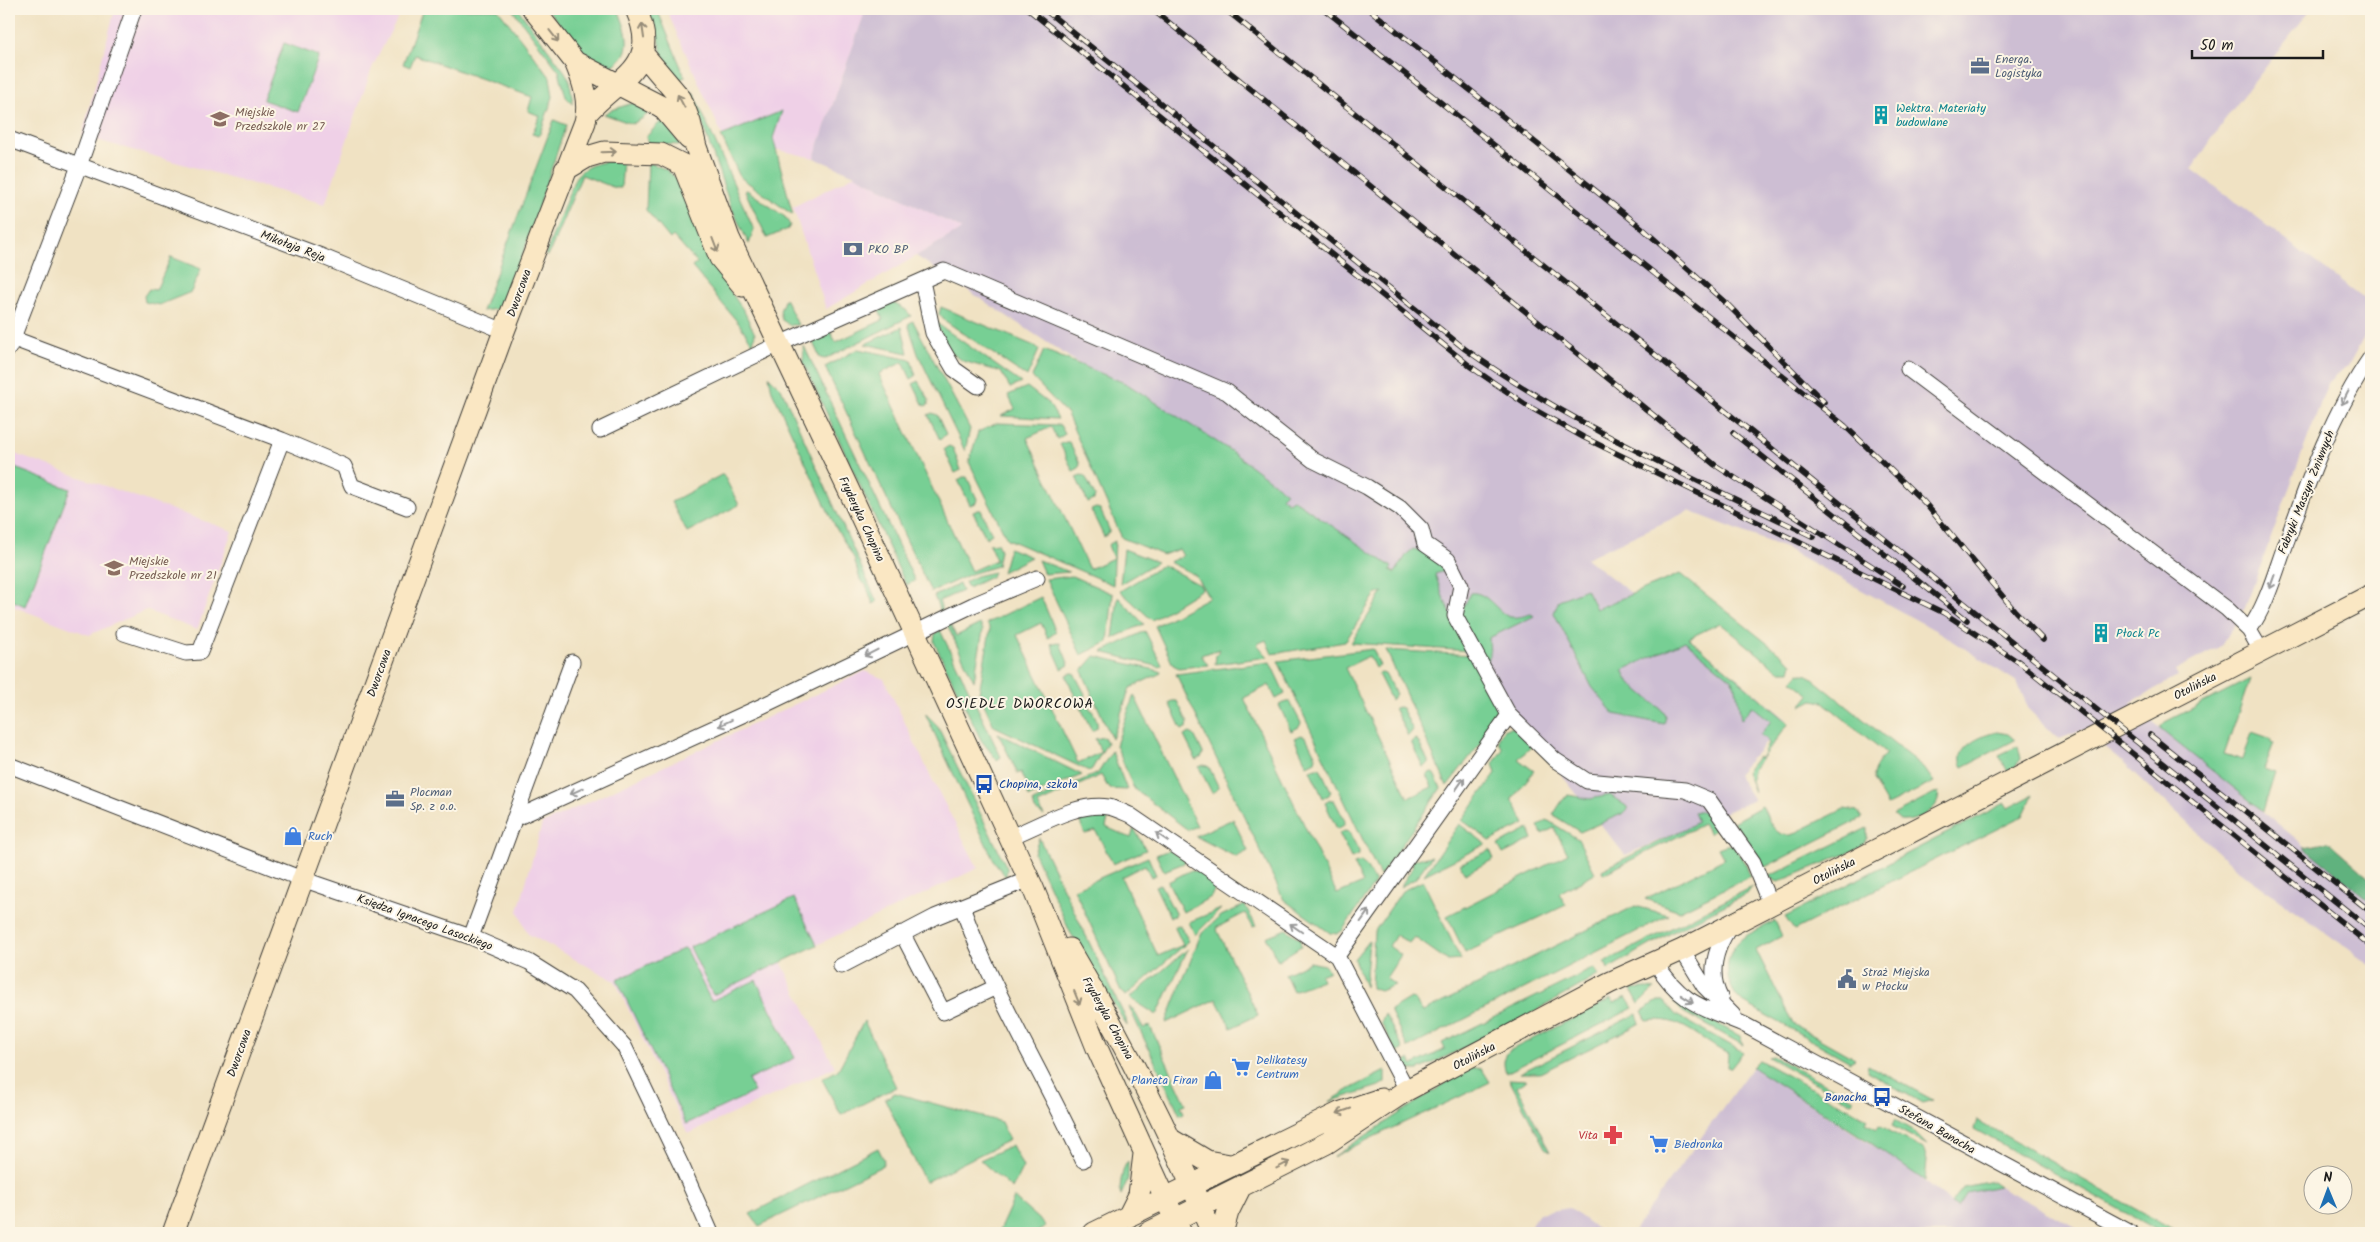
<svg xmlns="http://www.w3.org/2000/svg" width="2380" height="1242" font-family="Kalam,sans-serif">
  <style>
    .built { fill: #efd0e7 }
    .industrial { fill: #cdbed3 }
    .green { fill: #77cf94; stroke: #4a7658 }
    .forest { fill: #61b27e; stroke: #3e674d }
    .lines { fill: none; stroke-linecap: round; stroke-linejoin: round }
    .street-casing { stroke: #3c3a35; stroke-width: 17 }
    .secondary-casing { stroke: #3c3a35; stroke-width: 23 }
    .street { stroke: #fff; stroke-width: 15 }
    .secondary { stroke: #fae7c3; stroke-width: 21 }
    .rail-casing { stroke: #1c1c1c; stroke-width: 5.5 }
    .rail { stroke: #fcf5e5; stroke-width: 4; stroke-dasharray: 11; stroke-linecap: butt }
    .oneway { stroke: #968c78 }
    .oneway2 { stroke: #999 }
    .labels { text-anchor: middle; stroke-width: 4; stroke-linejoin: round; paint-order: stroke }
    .service-label { font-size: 12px; fill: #4e5e75; stroke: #fcf5e5; text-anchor: start }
    .culture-label { font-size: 12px; fill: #0d838f; stroke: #fcf5e5; text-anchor: start }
    .education-label { font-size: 12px; fill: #785e54; stroke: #fcf5e5; text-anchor: start }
    .street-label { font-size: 12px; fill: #1c1c1c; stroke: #fcf5e5 }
    .transit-label { font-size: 12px; fill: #164399; stroke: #fcf5e5; text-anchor: start }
    .shop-label { font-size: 12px; fill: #366cbe; stroke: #fcf5e5; text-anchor: start }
    .health-label { font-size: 12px; fill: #be3a42; stroke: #fcf5e5; text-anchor: end }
    .neighbourhood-label { font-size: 14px; letter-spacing: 1px; fill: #1c1c1c; stroke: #fcf5e5 }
  </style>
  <rect width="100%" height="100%" fill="#fcf5e5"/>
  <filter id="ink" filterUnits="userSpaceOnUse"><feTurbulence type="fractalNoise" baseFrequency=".02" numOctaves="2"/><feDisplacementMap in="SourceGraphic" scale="10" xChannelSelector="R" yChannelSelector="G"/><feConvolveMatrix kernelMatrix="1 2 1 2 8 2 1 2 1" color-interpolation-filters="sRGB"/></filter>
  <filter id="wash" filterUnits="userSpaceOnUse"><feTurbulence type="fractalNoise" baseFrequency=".0096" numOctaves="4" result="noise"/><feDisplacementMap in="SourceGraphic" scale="20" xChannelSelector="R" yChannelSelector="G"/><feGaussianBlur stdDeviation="1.12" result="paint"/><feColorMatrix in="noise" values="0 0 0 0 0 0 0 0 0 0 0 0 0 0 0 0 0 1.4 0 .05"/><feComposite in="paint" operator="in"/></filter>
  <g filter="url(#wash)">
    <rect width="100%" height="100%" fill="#f0e2c3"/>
    <!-- built -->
    <path class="built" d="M115 9H402L372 68 325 204 82 136Z
      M666 9H866L814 158 723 137Z
      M855 175 962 229 826 309 793 207Z
      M9 452 232 531 197 630 146 610 89 635 9 605Z
      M865 671 884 679 932 779 978 868 781 962 835 1067 688 1134 615 981 528 934 518 911 542 824Z"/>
    <!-- industrial -->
    <path class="industrial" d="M866 9H2311L2223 122 2192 169 2364 299 2371 316V324L2350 363 2328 383 2245 608 2221 646 2175 670 2178 676 2130 703 2371 900V965L2235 868 2119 759 2083 730 2059 739 2029 710 2017 682 1942 634 1785 548 1689 511 1586 558 1689 638 1787 720 1737 774 1754 800 1625 855 1408 581 916 256 962 229 855 175 814 158Z
      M1752 1067 1909 1169 1957 1207 1967 1193 1999 1186 2086 1233H1632Z
      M1569 1208 1603 1233H1527L1539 1213Z"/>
    <!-- green -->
    <path class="green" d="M423 9H498L550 77 553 97 539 136 532 134 540 116 528 111 532 97 415 55 410 67 403 64Z
      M512 9H518L565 72 570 81 573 104 566 97 559 71Z
      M547 9H618C625 27 636 50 615 64 608 69 601 68 593 64Z
      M646 9H657L685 77 674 82 663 64 660 43Z
      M284 43 319 56 298 112 263 100Z
      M693 92 754 230 749 244 731 207 702 123 685 95Z
      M633 103 653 109 643 118 632 124 604 114 611 110Z
      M782 111 773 138 793 215 740 177 721 136Z
      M663 119 680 144V145L648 143 646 137Z
      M554 120 566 125 508 299 498 309 482 311Z
      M623 160 621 188H615L582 175 548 256 545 255 575 178C587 162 605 162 623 160Z
      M648 162 665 169 679 180 707 252 719 275 744 311 755 334 753 344 740 325 692 267 697 263 673 236 670 239 646 210Z
      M747 190 785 217 790 225 788 229 767 238 745 191Z
      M171 257 201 269 191 292 159 305 145 302 144 296 149 289 156 290Z
      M785 298 798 325H790L782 320 780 311Z
      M892 302 906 310 911 316 825 359 820 358 811 338 829 329 836 342 883 320 877 306Z
      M941 307 1037 347 1039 350 1027 377 944 320 939 314Z
      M913 321 970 429 965 451 918 354 908 324Z
      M935 322 1021 383 1010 388 1001 372 963 361 949 351Z
      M902 327 908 353 865 344Z
      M804 346 915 581 906 585 803 362Z
      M858 349 911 360 916 376 911 379 903 362 879 374 971 571 996 560 989 544 997 543 1000 550 997 566 971 574 931 592 825 367Z
      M1044 350 1127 384 1231 451 1286 492 1281 497 1288 502 1293 499 1392 567 1390 570 1395 573 1407 554 1413 549 1422 551 1448 570 1435 574 1443 597 1469 651 1351 643 1383 592 1375 595 1345 642 1272 654 1266 640 1257 644 1268 657 1215 664 1216 655 1220 649 1201 655 1208 665 1179 668 1173 665 1155 626 1209 597 1195 575 1169 562 1183 556 1179 549 1163 555 1122 538 1067 414 1032 377Z
      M769 376 781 388 877 602 873 604 866 585 860 580 854 558 836 528 772 391Z
      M918 381 929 400 928 405 924 406 913 384Z
      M1027 387 1049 404 1058 419 1001 416 1015 409 1008 395Z
      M932 413 937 415 946 434 940 440 928 415Z
      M997 423 1060 425 1065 434 1057 439 1051 427 1027 438 1089 569 1113 558 1108 545 1115 541 1113 585 1007 539 969 462 978 432Z
      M1066 442H1069L1080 464 1079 468 1073 471 1060 444Z
      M949 446 953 448 961 470 955 473 944 449Z
      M10 466 70 489 25 606 9 599Z
      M723 474 739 505 687 532 671 502Z
      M1081 475 1085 476 1095 496 1094 500 1088 503 1076 477Z
      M963 477H967L977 499 976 503 970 505 958 480Z
      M1096 508 1100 509 1109 529V533L1104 537 1091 510Z
      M978 510H981L992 534 986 538 973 512Z
      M1009 548 1031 557 1002 572Z
      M1124 549 1157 562 1120 584Z
      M1038 560 1069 572 1044 574Z
      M1163 565 1200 585 1202 589 1152 620 1120 591Z
      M994 572 992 576 968 588 965 582 976 576Z
      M1680 574 1792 663 1790 671H1779L1720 623 1689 638 1789 723 1754 768 1751 780 1754 792 1746 772 1758 757 1761 759 1768 744 1766 739 1760 735 1771 721 1752 706 1741 720 1736 687 1730 678 1685 641 1623 670 1630 683 1663 711 1666 716 1664 724 1614 714 1592 687 1554 613 1559 600 1586 589 1596 609Z
      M1072 576 1113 594 1108 642 1081 655 1046 579Z
      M959 584 962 591 939 601 943 612 940 611 934 596Z
      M1471 593C1486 591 1496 610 1507 616 1515 619 1524 616 1531 614L1534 616 1489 638 1490 655 1486 662 1459 615Z
      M1041 597 1056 632 1048 638 1041 623 1017 635 1078 763 1101 752 1095 739 1104 737 1107 743 1092 769 1089 771 994 726 979 693 990 630 987 623Z
      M1118 597 1144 624 1113 638Z
      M950 624 956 636 980 624 983 630 974 681 947 625Z
      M940 630 1001 757 997 760 981 740 934 642 935 634Z
      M1145 631 1162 665 1160 667 1102 652Z
      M1057 642 1060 643 1069 665 1062 669 1051 644Z
      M1373 649 1380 666 1375 668 1369 656 1345 668 1408 798 1432 787 1427 775 1431 772 1434 774 1441 788 1380 876 1278 661Z
      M1386 650 1472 655 1502 716 1447 786Z
      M1095 656 1160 671 1161 673 1130 688 1112 739 1082 671Z
      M1270 662 1285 694 1276 699 1269 685 1244 698 1337 894 1363 883 1354 864 1361 862 1366 866 1375 883 1342 931 1337 934 1330 933 1284 900 1176 674Z
      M1072 673H1074L1085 694 1084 697 1077 701 1066 675Z
      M1382 673 1385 674 1396 694 1391 700 1378 674Z
      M1799 673 1808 675 1924 768 1934 782 1887 805C1873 778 1865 778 1886 753L1823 702 1813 700 1801 706 1810 695 1792 681Z
      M2250 679 2224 754 2243 760 2252 732 2272 739 2271 742 2274 743 2264 769 2275 773 2263 811 2161 730V726L2165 722Z
      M1134 695 1197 826 1188 830 1134 789 1116 745Z
      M1172 701H1177L1188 723 1187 727 1182 730 1169 703Z
      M1286 702H1290L1301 723 1299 727 1291 731 1279 705Z
      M1086 705C1092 708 1099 721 1097 728L1092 731 1081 708Z
      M1399 707 1402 708 1413 730 1408 736 1394 708Z
      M925 713 937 725 1007 868 1006 877 994 861Z
      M1510 727 1514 728 1532 746 1518 759 1534 771 1512 799 1525 824 1490 841 1462 820 1496 773 1493 764 1503 749 1498 741 1503 730Z
      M1997 732 2008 734 2015 740 1963 767C1952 748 1982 735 1997 732Z
      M998 733 1082 775 1029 797 1026 790 1029 788 1021 772 1018 774Z
      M1190 733 1194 735 1203 753 1202 757 1196 760 1184 736Z
      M1301 735 1306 737 1316 757 1315 761 1307 765 1294 738Z
      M1415 739 1418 741 1428 761V764L1423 767 1411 742Z
      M2018 746 2021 759 2014 768 2008 772 1999 755Z
      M1112 751 1127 790 1109 789 1101 775 1038 804 1044 816 1035 810 1033 802 1098 773Z
      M1204 765 1209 767 1218 786 1217 790 1212 793 1199 767Z
      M1316 768H1320L1331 791 1329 795 1323 798 1310 770Z
      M1938 792C1943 809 1915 823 1900 821L1893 815Z
      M1568 795 1590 799 1610 795 1629 808 1624 813 1580 832 1553 815 1564 798Z
      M2033 795 2023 816 1794 930 1785 917 2005 803 2008 808Z
      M1330 800H1334L1345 821 1344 825 1337 829 1325 803Z
      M1762 806C1769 819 1773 837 1791 835L1844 809 1857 811 1862 818 1763 868 1755 851 1733 822Z
      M1699 811 1709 815 1714 824V830L1710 834 1703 824 1603 874 1602 870 1698 822 1694 812Z
      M1094 814 1109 815 1106 827 1131 838 1134 828 1146 850 1113 864 1096 831 1085 834 1078 818Z
      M1233 819 1248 851 1236 857 1195 836Z
      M1547 820 1578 839 1595 873 1559 893 1566 905 1465 953 1447 916 1568 854 1554 828 1542 834 1538 826Z
      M1459 824 1486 844 1424 875Z
      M1867 828V838L1860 848 1778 882 1768 877Z
      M1529 829 1533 839 1503 854 1498 845Z
      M1345 831 1349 832 1359 851V855L1351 858 1339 833Z
      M1039 838 1126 1019 1127 1026 1070 932 1034 853Z
      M1726 845H1733L1746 865 1750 876 1680 911 1645 899 1724 859 1718 848Z
      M1169 850 1185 860 1184 863 1164 871 1156 855Z
      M1490 850 1494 859 1465 874 1460 864Z
      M1432 856 1415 879 1400 887 1413 867 1412 860Z
      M1148 857 1156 875 1151 877 1145 865 1121 877 1158 956 1183 945 1174 926H1180L1189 941 1126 996 1122 993 1074 889Z
      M1189 871H1202L1214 884 1215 888 1211 897 1183 912 1168 882Z
      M1423 881 1461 960 1448 961 1414 937 1409 943 1396 935 1389 946 1401 955 1386 978 1395 985 1380 991 1371 988 1374 932 1402 891Z
      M1160 884 1175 913V916L1170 917 1155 886Z
      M1752 887 1747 894 1678 929 1608 969 1605 962Z
      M794 898 817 945 713 995 690 947Z
      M1245 905 1256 926 1253 927 1245 913 1216 928 1258 1015 1231 1028 1216 999 1166 1023 1201 934 1221 916Z
      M1635 906 1669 915 1408 1048 1390 1010 1410 998 1414 999 1423 1012Z
      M1221 909 1195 935 1189 922Z
      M1775 921 1782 936 1756 950 1793 1024 1855 1059 1850 1062 1741 1001C1723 983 1722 953 1744 937 1754 931 1765 926 1775 921Z
      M1286 929 1300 939 1301 946 1278 961 1266 937Z
      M1369 940 1365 987 1354 959Z
      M685 948 711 1001 756 980 795 1058 748 1080 754 1092 686 1124 617 980Z
      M1188 949 1157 1015 1130 998Z
      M1310 962 1324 965 1330 971 1320 975 1322 980 1293 991 1285 974Z
      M1594 968 1599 975 1522 1019 1419 1070H1410L1403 1063 1410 1059 1413 1065 1445 1049 1442 1043Z
      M1647 988 1654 989 1639 1004 1631 989Z
      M1626 997 1633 1008 1506 1073C1503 1064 1503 1058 1509 1051L1611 999 1614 1003Z
      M1671 999 1740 1036 1743 1045 1683 1012Z
      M1658 1001H1664L1676 1015 1743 1052 1730 1068 1727 1067 1728 1054C1699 1040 1682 1015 1647 1021L1642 1011Z
      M1129 1007 1134 1010 1143 1028 1150 1026 1186 1104 1181 1106 1184 1113 1180 1115Z
      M1385 1014 1403 1049 1397 1053 1381 1023Z
      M1637 1014 1640 1023 1631 1028 1540 1073H1520Z
      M864 1021 896 1087 841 1115 822 1079 838 1070Z
      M1773 1056 1854 1099 1852 1103 1768 1057Z
      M1759 1060 1868 1119 1866 1123 1877 1129 1879 1125 1924 1150 1927 1161 1925 1181 1865 1139 1752 1067Z
      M1868 1065 1933 1100 1922 1103 1867 1071Z
      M1470 1067 1482 1069 1490 1082C1438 1108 1385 1130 1333 1157Z
      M1385 1071V1082L1379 1086 1329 1102 1350 1089Z
      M1509 1079 1527 1080 1517 1086 1550 1152 1545 1148Z
      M895 1093 1001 1122 1009 1140 925 1182 885 1099Z
      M1895 1120 1912 1130 1927 1145 1892 1126Z
      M1977 1120 2178 1233H2162L1974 1129Z
      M1012 1145 1023 1167 1012 1189 980 1160Z
      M878 1148 884 1160 882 1166 763 1224 759 1226 750 1214Z
      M1128 1161V1179L1121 1195C1118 1190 1123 1165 1128 1161Z
      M1992 1181 1999 1186 1967 1193 1958 1207 1951 1203 1964 1187Z
      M1014 1198 1045 1225 1046 1227 1035 1233H998Z"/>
    <!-- forest -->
    <path class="forest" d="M2329 842 2371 879V902L2304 847Z"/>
  </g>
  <g filter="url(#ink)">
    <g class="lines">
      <!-- street casing -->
      <g class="street-casing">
        <path id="street" d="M9 139 321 256 504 331
          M922 281 933 333 954 369 978 386
          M9 337 282 440
          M9 348 79 166 134 9
          M1908 369 2227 609 2249 630 2262 652
          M600 430 779 344 944 271 1227 392 1313 460 1367 487 1400 508 1421 529 1425 544 1448 560 1461 586 1455 616 1509 715 1555 760 1587 781 1685 790 1709 800 1753 862 1770 904
          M2249 630C2268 603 2276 569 2288 538 2310 476 2333 412 2371 357
          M124 633 186 653 200 652 282 440 344 466 352 486 407 507
          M9 765 302 879 471 937 529 962 575 991 624 1046 683 1169 711 1233
          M514 819 762 706 973 605 1037 578
          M1010 837C1039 826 1076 802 1108 807 1115 808 1123 812 1130 815L1337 956 1407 1090
          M962 907C994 995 1044 1075 1083 1160
          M902 933 943 1012 996 987
          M471 937 572 662
          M1682 950 1704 986 1733 1015
          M1337 956 1509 715
          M1656 963C1681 1004 1702 1007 1743 1024L2131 1233
          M841 966 935 917 1029 879
          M1721 999C1707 973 1715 948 1731 925"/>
      </g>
      <!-- secondary casing -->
      <g class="secondary-casing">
        <path id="secondary" d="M533 9 575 62 662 107 689 139
          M643 54 681 99 690 122 696 147 729 238 852 497 1033 888 1097 1048 1181 1233
          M587 113C619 76 662 68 636 9
          M565 170 587 157 604 152 661 154 683 165 720 258 743 286
          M1069 949C1123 1040 1171 1135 1212 1233
          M1170 1139 1207 1161 1230 1165
          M1128 1217 1139 1195 1144 1154
          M173 1233 504 331 585 122C590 101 583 81 575 62
          M1094 1233 1339 1113 1381 1099
          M1148 1233 1327 1143 1407 1090 1609 983 1682 950 2371 595
          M1222 1233 1228 1212 1240 1188"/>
      </g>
      <!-- street -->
      <use href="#street" class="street"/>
      <!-- secondary -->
      <use href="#secondary" class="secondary"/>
      <!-- rail casing -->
      <g class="rail-casing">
        <path id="rail" d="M1028 9 1471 367 1528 406 1583 437 1944 613 2023 665
          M1044 9 1465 349C1573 426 1695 479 1814 537
          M1152 9 1715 465 1903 586
          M1225 9 2371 930
          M1324 9 1845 426 1924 502 2015 611 2043 640
          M1369 9 1642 228 1728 305 1824 402
          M1733 433 1967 620
          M2018 661 2371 946
          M2150 735 2371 912"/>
      </g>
      <!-- rail -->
      <use href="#rail" class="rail"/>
    </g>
    <!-- one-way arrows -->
    <defs><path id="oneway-shaft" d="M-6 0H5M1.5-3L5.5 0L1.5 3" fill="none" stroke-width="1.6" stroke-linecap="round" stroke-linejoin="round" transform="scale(1.25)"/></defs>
    <g class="oneway">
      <use href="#oneway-shaft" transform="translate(643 31) rotate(-98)"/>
      <use href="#oneway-shaft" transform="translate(554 36) rotate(52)"/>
      <use href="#oneway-shaft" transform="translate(681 101) rotate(-118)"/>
      <use href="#oneway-shaft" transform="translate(609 152) rotate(-2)"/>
      <use href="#oneway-shaft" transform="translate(715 245) rotate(69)"/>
      <use href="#oneway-shaft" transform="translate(1077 998) rotate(68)"/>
      <use href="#oneway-shaft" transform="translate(1344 1111) rotate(161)"/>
      <use href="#oneway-shaft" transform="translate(1283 1165) rotate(-27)"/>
    </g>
    <g class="oneway2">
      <use href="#oneway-shaft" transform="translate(2345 398) rotate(117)"/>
      <use href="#oneway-shaft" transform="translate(2272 582) rotate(110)"/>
      <use href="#oneway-shaft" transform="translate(871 653) rotate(153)"/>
      <use href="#oneway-shaft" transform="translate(725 723) rotate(155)"/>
      <use href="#oneway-shaft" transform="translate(1460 784) rotate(-55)"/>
      <use href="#oneway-shaft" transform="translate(577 791) rotate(155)"/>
      <use href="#oneway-shaft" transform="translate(1162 837) rotate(-146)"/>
      <use href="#oneway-shaft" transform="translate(1365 916) rotate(-54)"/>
      <use href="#oneway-shaft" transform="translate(1296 928) rotate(-145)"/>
      <use href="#oneway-shaft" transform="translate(1687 999) rotate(33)"/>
    </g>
  </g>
  <!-- icons -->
  <defs>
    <g id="office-bare" transform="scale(1.5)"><path d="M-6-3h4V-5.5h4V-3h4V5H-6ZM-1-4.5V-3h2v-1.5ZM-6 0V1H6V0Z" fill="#5c6f8a" stroke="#fcf5e5" stroke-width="2.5" paint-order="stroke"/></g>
    <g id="building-bare" transform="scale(1.5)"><path d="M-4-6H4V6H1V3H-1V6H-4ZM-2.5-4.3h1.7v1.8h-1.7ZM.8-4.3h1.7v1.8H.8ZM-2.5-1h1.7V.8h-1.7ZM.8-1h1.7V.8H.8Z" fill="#0f9aa8" stroke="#fcf5e5" stroke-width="2.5" paint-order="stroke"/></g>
    <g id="school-bare" transform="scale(1.5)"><path d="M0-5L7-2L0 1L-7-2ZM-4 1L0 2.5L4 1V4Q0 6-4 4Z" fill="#8d6e63" stroke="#fcf5e5" stroke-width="2.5" paint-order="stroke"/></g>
    <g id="bank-bare" transform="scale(1.5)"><path d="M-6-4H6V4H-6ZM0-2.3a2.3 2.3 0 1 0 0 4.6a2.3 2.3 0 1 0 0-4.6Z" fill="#5c6f8a" stroke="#fcf5e5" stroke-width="2.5" paint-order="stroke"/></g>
    <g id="bus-bare" transform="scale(1.5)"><path d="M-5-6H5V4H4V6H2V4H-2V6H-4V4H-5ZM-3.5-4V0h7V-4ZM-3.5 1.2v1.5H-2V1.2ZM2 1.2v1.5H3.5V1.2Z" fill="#1a4fb4" stroke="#fcf5e5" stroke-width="2.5" paint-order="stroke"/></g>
    <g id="shop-bare" transform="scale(1.5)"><path d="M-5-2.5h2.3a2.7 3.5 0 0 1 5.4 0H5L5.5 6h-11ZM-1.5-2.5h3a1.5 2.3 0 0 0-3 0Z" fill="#3f7fe0" stroke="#fcf5e5" stroke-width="2.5" paint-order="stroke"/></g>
    <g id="civic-bare" transform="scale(1.5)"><path d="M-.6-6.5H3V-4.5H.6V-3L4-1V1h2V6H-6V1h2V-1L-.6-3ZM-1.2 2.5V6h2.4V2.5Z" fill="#5c6f8a" stroke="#fcf5e5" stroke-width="2.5" paint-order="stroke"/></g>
    <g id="supermarket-bare" transform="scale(1.5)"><path d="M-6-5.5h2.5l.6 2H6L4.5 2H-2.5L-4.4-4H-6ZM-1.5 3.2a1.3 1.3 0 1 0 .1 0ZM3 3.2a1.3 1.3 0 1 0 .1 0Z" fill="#3f7fe0" stroke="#fcf5e5" stroke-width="2.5" paint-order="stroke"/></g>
    <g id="pharmacy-bare" transform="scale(1.5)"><path d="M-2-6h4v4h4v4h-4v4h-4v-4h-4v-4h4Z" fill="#e0444e" stroke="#fcf5e5" stroke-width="2.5" paint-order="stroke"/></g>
  </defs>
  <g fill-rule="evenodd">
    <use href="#office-bare" x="1980" y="66"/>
    <use href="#building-bare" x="1881" y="115"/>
    <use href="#school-bare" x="220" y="119"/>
    <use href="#bank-bare" x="853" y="249"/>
    <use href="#school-bare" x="114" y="568"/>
    <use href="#building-bare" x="2101" y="633"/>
    <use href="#bus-bare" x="984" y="784"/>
    <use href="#office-bare" x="395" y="799"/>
    <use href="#shop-bare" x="293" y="836"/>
    <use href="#civic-bare" x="1847" y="979"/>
    <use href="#supermarket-bare" x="1241" y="1067"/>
    <use href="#shop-bare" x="1213" y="1080"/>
    <use href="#bus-bare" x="1882" y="1097"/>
    <use href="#pharmacy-bare" x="1613" y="1135"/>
    <use href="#supermarket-bare" x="1659" y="1144"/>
  </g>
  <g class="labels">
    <!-- service labels -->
    <g class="service-label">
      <text x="1995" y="63">Energa.<tspan x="1995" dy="14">Logistyka</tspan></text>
      <text x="868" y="253">PKO BP</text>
      <text x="410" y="796">Plocman<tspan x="410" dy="14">Sp. z o.o.</tspan></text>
      <text x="1862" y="976">Straż Miejska<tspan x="1862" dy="14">w Płocku</tspan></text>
    </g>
    <!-- culture labels -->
    <g class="culture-label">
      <text x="1896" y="112">Wektra. Materiały<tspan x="1896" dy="14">budowlane</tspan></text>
      <text x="2116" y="637">Płock Pc</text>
    </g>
    <!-- education labels -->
    <g class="education-label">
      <text x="235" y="116">Miejskie<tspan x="235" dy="14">Przedszkole nr 27</tspan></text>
      <text x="129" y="565">Miejskie<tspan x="129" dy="14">Przedszkole nr 21</tspan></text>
    </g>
    <!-- street labels -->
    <g class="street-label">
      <text transform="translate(293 246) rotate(21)" y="4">Mikołaja Reja</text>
      <text transform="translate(519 293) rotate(-70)" y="4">Dworcowa</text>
      <text transform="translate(2306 492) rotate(-68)" y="4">Fabryki Maszyn Żniwnych</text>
      <text transform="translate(862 519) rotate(65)" y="4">Fryderyka Chopina</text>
      <text transform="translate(379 673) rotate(-70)" y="4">Dworcowa</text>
      <text transform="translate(2195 686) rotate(-27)" y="4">Otolińska</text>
      <text transform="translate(1834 871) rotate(-27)" y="4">Otolińska</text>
      <text transform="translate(425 922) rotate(20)" y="4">Księdza Ignacego Lasockiego</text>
      <text transform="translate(1108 1018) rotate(61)" y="4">Fryderyka Chopina</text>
      <text transform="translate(239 1053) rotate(-70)" y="4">Dworcowa</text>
      <text transform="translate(1474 1056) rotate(-28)" y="4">Otolińska</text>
      <text transform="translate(1937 1129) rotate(30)" y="4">Stefana Banacha</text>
    </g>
    <!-- transit labels -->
    <g class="transit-label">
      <text x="999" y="788">Chopina, szkoła</text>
      <text x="1867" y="1101" text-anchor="end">Banacha</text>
    </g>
    <!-- shop labels -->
    <g class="shop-label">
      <text x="308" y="840">Ruch</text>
      <text x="1256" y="1064">Delikatesy<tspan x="1256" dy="14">Centrum</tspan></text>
      <text x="1198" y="1084" text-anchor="end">Planeta Firan</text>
      <text x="1674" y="1148">Biedronka</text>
    </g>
    <!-- health labels -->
    <g class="health-label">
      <text x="1598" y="1139">Vita</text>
    </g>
    <!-- neighbourhood labels -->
    <g class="neighbourhood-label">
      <text x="1020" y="708">OSIEDLE DWORCOWA</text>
    </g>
  </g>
  <!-- margin -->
  <rect width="2380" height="1242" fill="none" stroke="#fcf5e5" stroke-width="30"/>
  <!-- north arrow -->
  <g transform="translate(2328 1190) rotate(359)"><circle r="24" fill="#fcf5e5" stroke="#a29e95"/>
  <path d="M0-4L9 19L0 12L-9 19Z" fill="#1f6fb2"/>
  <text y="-8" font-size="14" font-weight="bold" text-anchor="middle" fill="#1c1c1c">N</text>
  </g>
  <!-- scale -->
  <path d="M2192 50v8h131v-8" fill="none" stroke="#1c1c1c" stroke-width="2.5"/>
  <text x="2200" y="50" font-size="15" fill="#1c1c1c" stroke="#fcf5e5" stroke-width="4" paint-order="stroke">50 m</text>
</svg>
